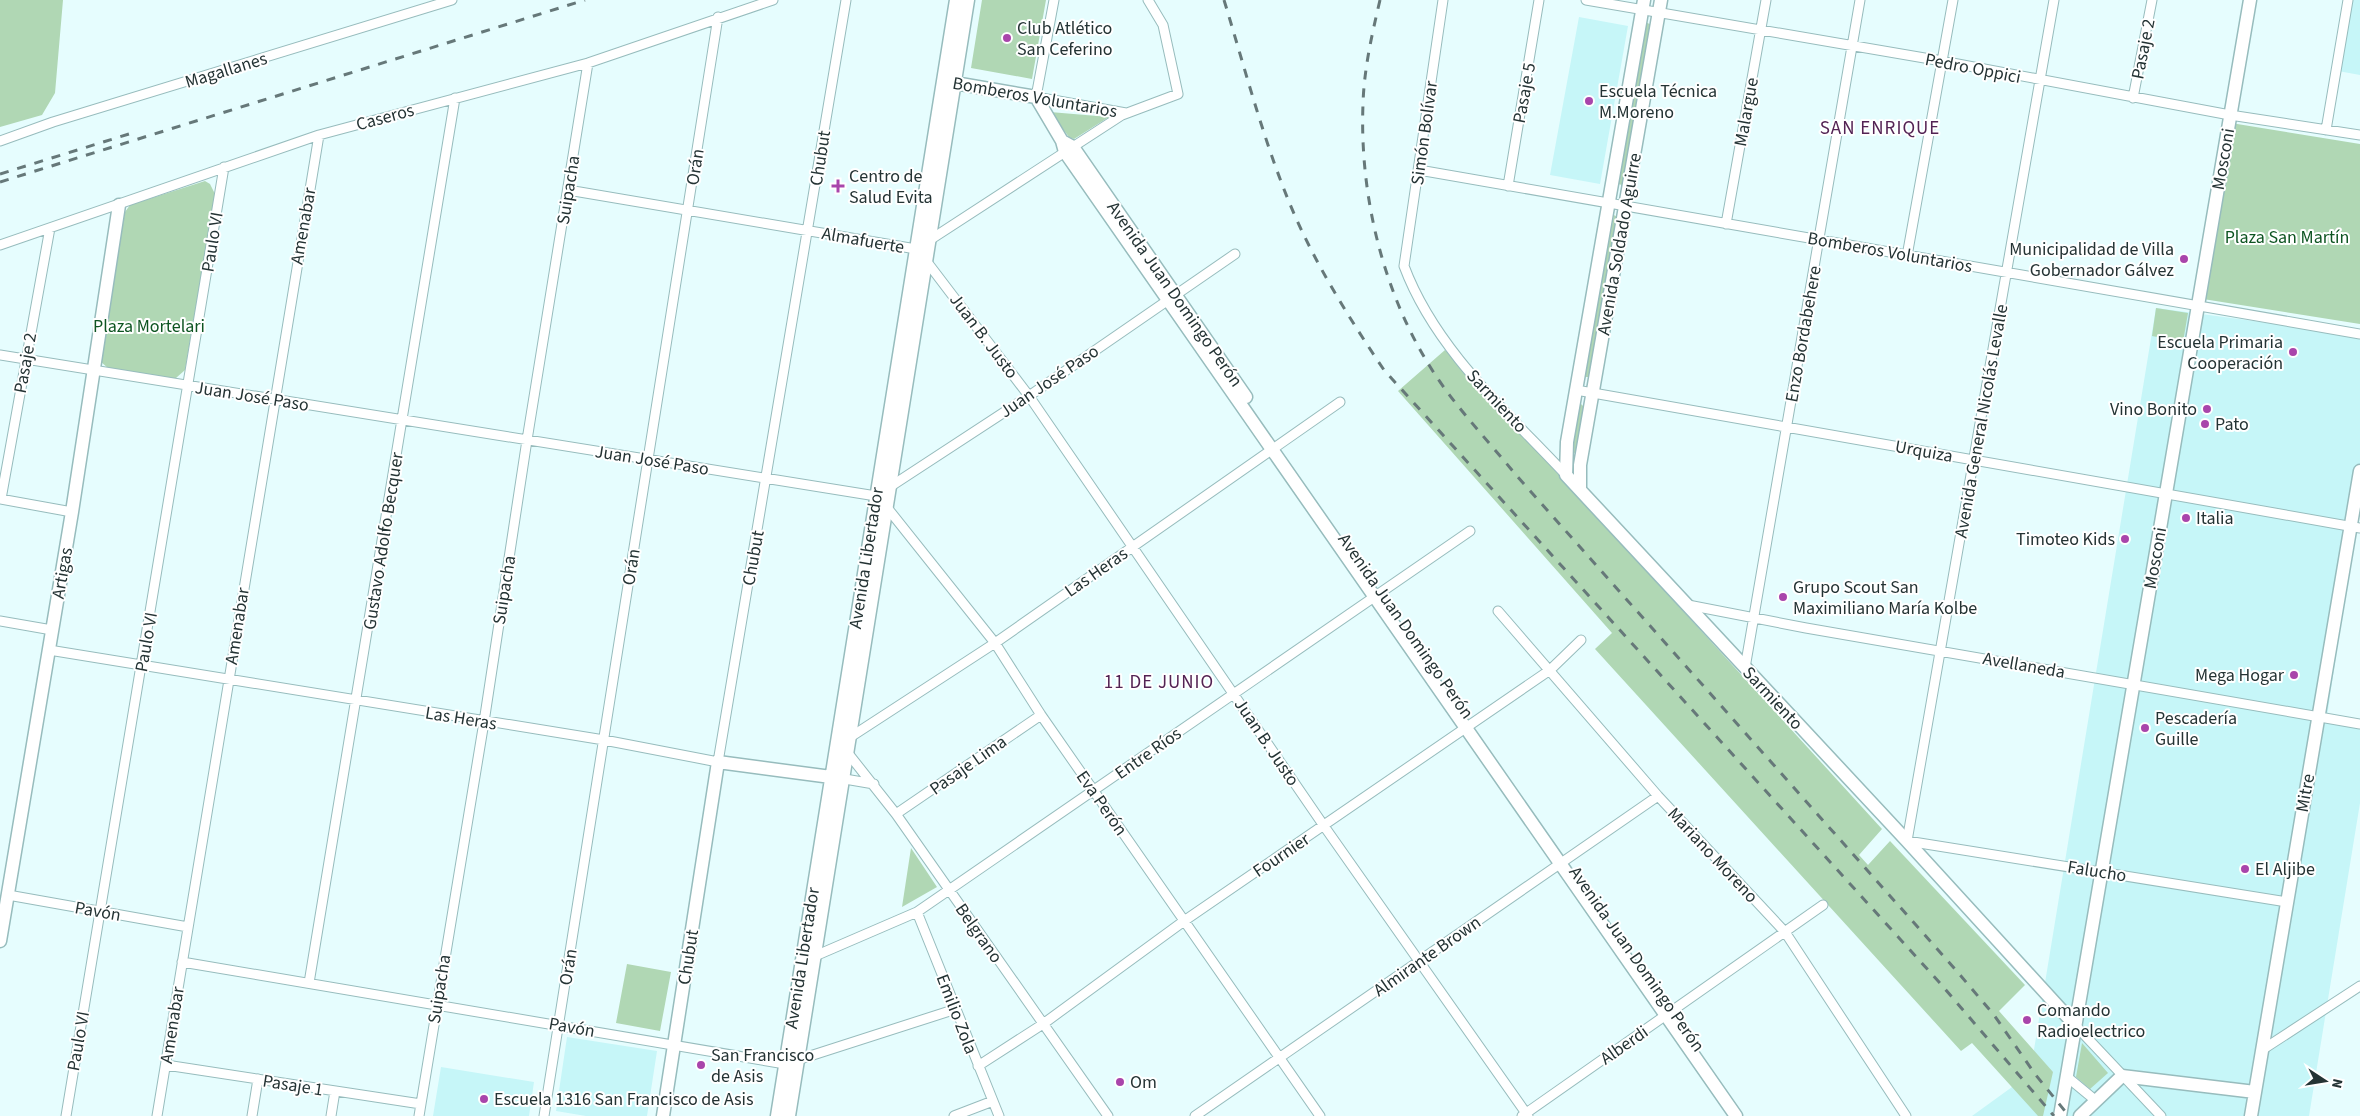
<svg xmlns="http://www.w3.org/2000/svg" width="2360" height="1116" font-family="'Source Sans 3',sans-serif">
  <style>
    .built { fill: #c6f6f8 }
    .green { fill: #b0d7b4 }
    .lines { fill: none; stroke-linecap: round; stroke-linejoin: round }
    .street-casing { stroke: #97bcbd; stroke-width: 11 }
    .secondary-casing { stroke: #97bcbd; stroke-width: 15 }
    .street { stroke: #fff; stroke-width: 9 }
    .secondary { stroke: #fff; stroke-width: 12 }
    .rail { stroke: #667879; stroke-width: 3; stroke-dasharray: 9 9; stroke-linecap: butt }
    .poi-dot { fill: #a945ab; stroke: #fff; stroke-width: 2 }
    .labels { text-anchor: middle; stroke-width: 4; stroke-linejoin: round; paint-order: stroke }
    .poi-label { font-size: 18px; fill: #243334; stroke: #fff; text-anchor: start }
    .street-label { font-size: 18px; fill: #243334; stroke: #fff }
    .park-label { font-size: 18px; fill: #0d5421; stroke: #fff }
    .neighbourhood-label { font-size: 19px; letter-spacing: 1px; fill: #532354; stroke: #fff }
  </style>
  <rect width="100%" height="100%" fill="#e6fdfe"/>
  <!-- built -->
  <path class="built" d="M2350 0H2360V75L2338 71Z
    M1579 17 1628 26 1600 184 1550 175Z
    M2156 308 2360 335V489L2327 717 2360 724V803L2309 1116H1972L2030 1074Z
    M567 1037 657 1051 647 1116H586L556 1111Z
    M441 1067 534 1082 529 1116H433Z"/>
  <!-- green -->
  <path class="green" d="M0 0H63L55 93 42 115 0 127Z
    M982 0H1046L1032 79 971 68Z
    M1646 22 1651 25 1624 183 1622 185 1618 184Z
    M1050 112 1109 117 1074 139 1069 137Z
    M2231 123 2360 144V324L2203 299Z
    M205 181 210 184 215 194 185 370 176 378H169L109 369 100 361 125 212 130 205Z
    M1614 215 1618 218 1591 375 1589 377H1585L1584 374Z
    M2156 308 2188 313 2183 342 2152 336Z
    M1445 350 1882 829 1859 855 1868 865 1890 841 2025 985 1999 1011 2053 1072 2043 1116H2038L1972 1043 1961 1051 1595 649 1612 633 1398 391Z
    M1581 404 1585 408 1578 450 1575 453 1571 452 1578 407Z
    M911 848 937 887 902 907Z
    M627 964 671 972 660 1031 616 1023Z
    M2082 1043 2108 1073 2090 1089 2076 1077Z"/>
  <g class="lines">
    <!-- street casing -->
    <g class="street-casing">
      <path id="street" d="M1054 0 1036 97 1126 113
        M1443 0 1404 266C1435 349 1506 411 1566 475
        M1586 0 1942 61 2230 115 2360 135
        M2054 0 1907 841 2287 902
        M2133 98 2152 0
        M2326 130 2348 0
        M0 141 53 122 452 0
        M1419 170 2360 334
        M1508 186 1539 0
        M568 190 916 249 1122 115 1178 94 1163 25 1148 0
        M1726 224 1766 0
        M0 245 319 135 588 63 773 0
        M1907 256 1953 0
        M924 258 1029 396 1324 826 1528 1116
        M0 355 876 496 1029 396 1235 254
        M1576 390 2360 528
        M0 499 72 512
        M1 499 50 228
        M885 505 995 643 1041 715 1320 1116
        M1688 605 1806 628 2360 724
        M1498 611 1658 796 1785 932 1906 1116
        M0 621 52 630
        M49 650 604 740 718 762 846 0
        M1745 668 1860 0
        M849 738 995 643 1340 402
        M847 752 896 814 1108 1116
        M839 778 874 784
        M896 814 1041 715
        M8 895 188 927
        M917 912 999 1116
        M815 956 917 912 1470 531
        M182 962 785 1064 956 1009
        M309 983 455 98
        M2075 1025 2161 1116
        M2262 1050 2360 986
        M166 1065 421 1104
        M978 1066 1043 1024 1184 921 1550 670 1581 640
        M2066 1076 2095 1100
        M66 1116 224 167
        M157 1116 319 135
        M252 1116 258 1079
        M331 1116 335 1091
        M419 1116 484 722 527 440 588 63
        M544 1116 718 17
        M954 1116 993 1101
        M1195 1116 1658 796
        M1522 1116 1823 905"/>
    </g>
    <!-- secondary casing -->
    <g class="secondary-casing">
      <path id="secondary" d="M1644 0 1567 442 1566 475 1907 841 2075 1025
        M943 81 1036 97 1062 141 1065 152 1736 1116
        M1062 141 1073 147 1246 397
        M1580 489V465L1661 0
        M0 941 72 512 119 205
        M663 1116 718 762 831 777
        M777 1116 956 0
        M789 1116 968 0
        M2060 1116 2250 0
        M2080 1116 2122 1076 2255 1092
        M2251 1116 2360 471"/>
    </g>
    <!-- street -->
    <use href="#street" class="street"/>
    <!-- secondary -->
    <use href="#secondary" class="secondary"/>
    <!-- rail -->
    <path class="rail" d="M1224 0C1246 72 1265 147 1295 216 1319 270 1351 321 1384 370L1939 982 2054 1116
      M1380 0C1372 34 1364 69 1363 104 1359 204 1388 313 1448 393 1469 421 1494 448 1516 475L1955 969 1994 1015 2035 1074 2069 1116
      M0 174 129 134
      M0 182 585 0"/>
  </g>
  <!-- markers -->
  <g class="poi-dot">
    <circle cx="1007" cy="38" r="5"/>
    <circle cx="1589" cy="101" r="5"/>
    <path d="M835.5 178.5h5v5h5v5h-5v5h-5v-5h-5v-5h5z"/>
    <circle cx="2184" cy="259" r="5"/>
    <circle cx="2293" cy="352" r="5"/>
    <circle cx="2207" cy="409" r="5"/>
    <circle cx="2205" cy="424" r="5"/>
    <circle cx="2186" cy="518" r="5"/>
    <circle cx="2125" cy="539" r="5"/>
    <circle cx="1783" cy="597" r="5"/>
    <circle cx="2294" cy="675" r="5"/>
    <circle cx="2145" cy="728" r="5"/>
    <circle cx="2245" cy="869" r="5"/>
    <circle cx="2027" cy="1020" r="5"/>
    <circle cx="701" cy="1065" r="5"/>
    <circle cx="1120" cy="1082" r="5"/>
    <circle cx="484" cy="1099" r="5"/>
  </g>
  <g class="labels">
    <!-- poi labels -->
    <g class="poi-label">
      <text x="1017" y="34">Club Atlético<tspan x="1017" dy="21">San Ceferino</tspan></text>
      <text x="1599" y="97">Escuela Técnica<tspan x="1599" dy="21">M.Moreno</tspan></text>
      <text x="849" y="182">Centro de<tspan x="849" dy="21">Salud Evita</tspan></text>
      <text x="2174" y="255" text-anchor="end">Municipalidad de Villa<tspan x="2174" dy="21">Gobernador Gálvez</tspan></text>
      <text x="2283" y="348" text-anchor="end">Escuela Primaria<tspan x="2283" dy="21">Cooperación</tspan></text>
      <text x="2197" y="415" text-anchor="end">Vino Bonito</text>
      <text x="2215" y="430">Pato</text>
      <text x="2196" y="524">Italia</text>
      <text x="2115" y="545" text-anchor="end">Timoteo Kids</text>
      <text x="1793" y="593">Grupo Scout San<tspan x="1793" dy="21">Maximiliano María Kolbe</tspan></text>
      <text x="2284" y="681" text-anchor="end">Mega Hogar</text>
      <text x="2155" y="724">Pescadería<tspan x="2155" dy="21">Guille</tspan></text>
      <text x="2255" y="875">El Aljibe</text>
      <text x="2037" y="1016">Comando<tspan x="2037" dy="21">Radioelectrico</tspan></text>
      <text x="711" y="1061">San Francisco<tspan x="711" dy="21">de Asis</tspan></text>
      <text x="1130" y="1088">Om</text>
      <text x="494" y="1105">Escuela 1316 San Francisco de Asis</text>
    </g>
    <!-- street labels -->
    <g class="street-label">
      <text transform="translate(2143 49) rotate(-79)" y="6">Pasaje 2</text>
      <text transform="translate(1973 68) rotate(11)" y="6">Pedro Oppici</text>
      <text transform="translate(226 70) rotate(-17)" y="6">Magallanes</text>
      <text transform="translate(1524 93) rotate(-80)" y="6">Pasaje 5</text>
      <text transform="translate(1035 97) rotate(10)" y="6">Bomberos Voluntarios</text>
      <text transform="translate(1746 112) rotate(-80)" y="6">Malargue</text>
      <text transform="translate(385 117) rotate(-15)" y="6">Caseros</text>
      <text transform="translate(1424 133) rotate(-82)" y="6">Simón Bolívar</text>
      <text transform="translate(820 158) rotate(-81)" y="6">Chubut</text>
      <text transform="translate(2223 159) rotate(-80)" y="6">Mosconi</text>
      <text transform="translate(695 167) rotate(-81)" y="6">Orán</text>
      <text transform="translate(568 190) rotate(-81)" y="6">Suipacha</text>
      <text transform="translate(303 226) rotate(-80)" y="6">Amenabar</text>
      <text transform="translate(863 240) rotate(10)" y="6">Almafuerte</text>
      <text transform="translate(212 242) rotate(-81)" y="6">Paulo VI</text>
      <text transform="translate(1619 244) rotate(-80)" y="6">Avenida Soldado Aguirre</text>
      <text transform="translate(1890 252) rotate(10)" y="6">Bomberos Voluntarios</text>
      <text transform="translate(1175 294) rotate(55)" y="6">Avenida Juan Domingo Perón</text>
      <text transform="translate(1803 334) rotate(-80)" y="6">Enzo Bordabehere</text>
      <text transform="translate(984 336) rotate(53)" y="6">Juan B. Justo</text>
      <text transform="translate(25 363) rotate(-80)" y="6">Pasaje 2</text>
      <text transform="translate(1049 381) rotate(-34)" y="6">Juan José Paso</text>
      <text transform="translate(252 396) rotate(9)" y="6">Juan José Paso</text>
      <text transform="translate(1497 401) rotate(47)" y="6">Sarmiento</text>
      <text transform="translate(1981 421) rotate(-80)" y="6">Avenida General Nicolás Levalle</text>
      <text transform="translate(1924 451) rotate(10)" y="6">Urquiza</text>
      <text transform="translate(652 460) rotate(9)" y="6">Juan José Paso</text>
      <text transform="translate(383 541) rotate(-81)" y="6">Gustavo Adolfo Becquer</text>
      <text transform="translate(753 558) rotate(-80)" y="6">Chubut</text>
      <text transform="translate(866 558) rotate(-81)" y="6">Avenida Libertador</text>
      <text transform="translate(2155 558) rotate(-80)" y="6">Mosconi</text>
      <text transform="translate(631 567) rotate(-81)" y="6">Orán</text>
      <text transform="translate(1096 572) rotate(-35)" y="6">Las Heras</text>
      <text transform="translate(62 573) rotate(-80)" y="6">Artigas</text>
      <text transform="translate(504 590) rotate(-81)" y="6">Suipacha</text>
      <text transform="translate(237 626) rotate(-81)" y="6">Amenabar</text>
      <text transform="translate(1406 626) rotate(55)" y="6">Avenida Juan Domingo Perón</text>
      <text transform="translate(146 642) rotate(-80)" y="6">Paulo VI</text>
      <text transform="translate(2024 665) rotate(10)" y="6">Avellaneda</text>
      <text transform="translate(1773 698) rotate(47)" y="6">Sarmiento</text>
      <text transform="translate(461 718) rotate(9)" y="6">Las Heras</text>
      <text transform="translate(1267 742) rotate(56)" y="6">Juan B. Justo</text>
      <text transform="translate(1148 753) rotate(-35)" y="6">Entre Ríos</text>
      <text transform="translate(968 765) rotate(-35)" y="6">Pasaje Lima</text>
      <text transform="translate(2305 793) rotate(-80)" y="6">Mitre</text>
      <text transform="translate(1102 803) rotate(55)" y="6">Eva Perón</text>
      <text transform="translate(1281 855) rotate(-34)" y="6">Fournier</text>
      <text transform="translate(1713 855) rotate(47)" y="6">Mariano Moreno</text>
      <text transform="translate(2097 871) rotate(9)" y="6">Falucho</text>
      <text transform="translate(98 911) rotate(10)" y="6">Pavón</text>
      <text transform="translate(979 933) rotate(55)" y="6">Belgrano</text>
      <text transform="translate(1427 956) rotate(-35)" y="6">Almirante Brown</text>
      <text transform="translate(688 957) rotate(-81)" y="6">Chubut</text>
      <text transform="translate(802 958) rotate(-81)" y="6">Avenida Libertador</text>
      <text transform="translate(1637 959) rotate(55)" y="6">Avenida Juan Domingo Perón</text>
      <text transform="translate(568 967) rotate(-81)" y="6">Orán</text>
      <text transform="translate(439 989) rotate(-81)" y="6">Suipacha</text>
      <text transform="translate(957 1014) rotate(69)" y="6">Emilio Zola</text>
      <text transform="translate(172 1025) rotate(-81)" y="6">Amenabar</text>
      <text transform="translate(572 1027) rotate(10)" y="6">Pavón</text>
      <text transform="translate(78 1041) rotate(-80)" y="6">Paulo VI</text>
      <text transform="translate(1624 1045) rotate(-35)" y="6">Alberdi</text>
      <text transform="translate(293 1085) rotate(9)" y="6">Pasaje 1</text>
    </g>
    <!-- park labels -->
    <g class="park-label">
      <text x="2287" y="243">Plaza San Martín</text>
      <text x="149" y="332">Plaza Mortelari</text>
    </g>
    <!-- neighbourhood labels -->
    <g class="neighbourhood-label">
      <text x="1880" y="134">SAN ENRIQUE</text>
      <text x="1159" y="688">11 DE JUNIO</text>
    </g>
  </g>
  <!-- north arrow -->
  <g transform="translate(2325 1081) rotate(102)" stroke="#ffffff" stroke-width="4" paint-order="stroke">
  <path d="M0-4L9 19L0 12L-9 19Z" fill="#243334"/>
  <text y="-8" font-size="14" font-weight="bold" text-anchor="middle" fill="#243334">N</text>
  </g>
</svg>
